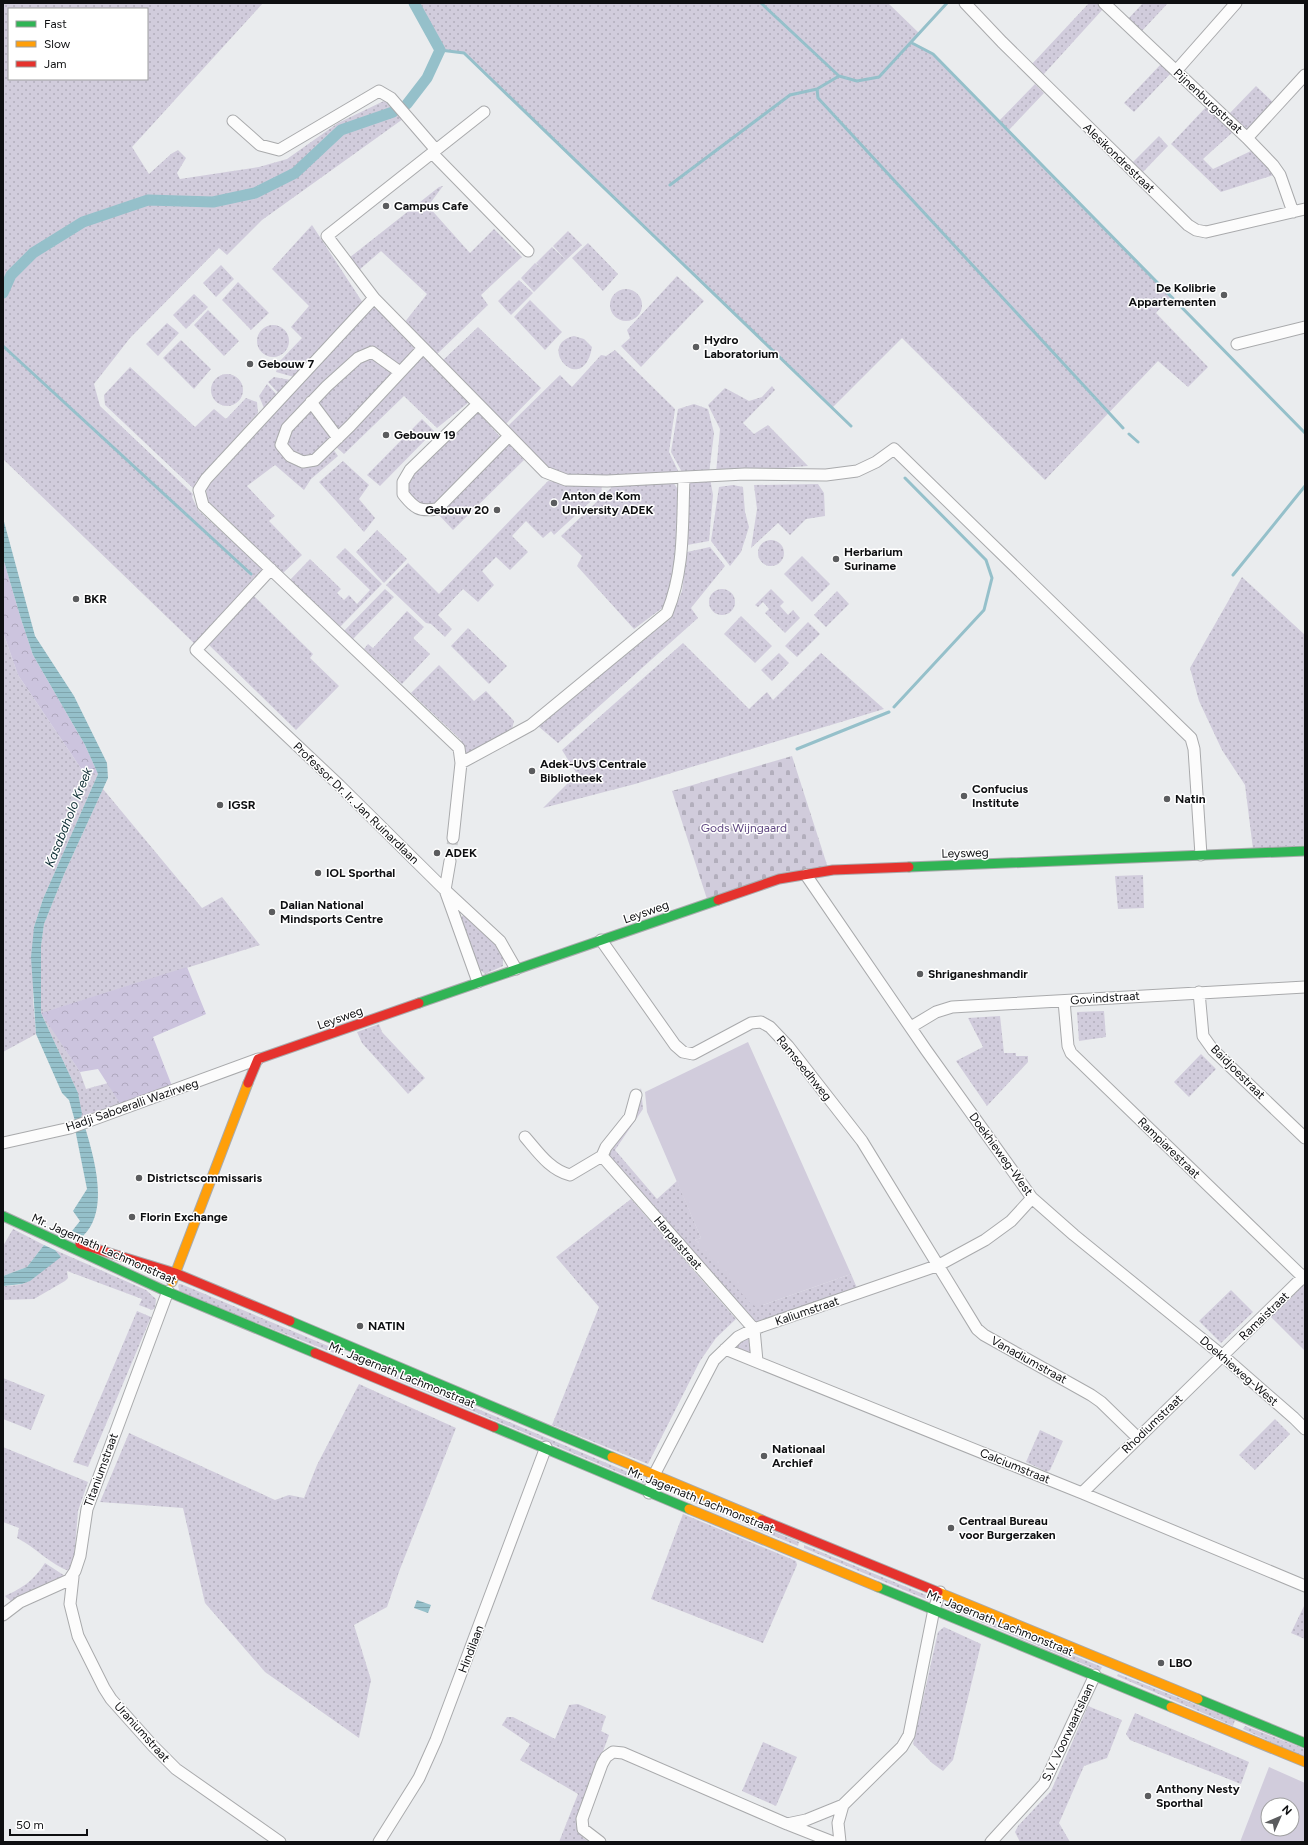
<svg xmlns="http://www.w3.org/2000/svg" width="1308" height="1845" font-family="Figtree,sans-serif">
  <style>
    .grass { fill: url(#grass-dots); fill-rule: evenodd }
    .forest { fill: url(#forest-crowns) }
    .cemetery { fill: url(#cemetery-stones) }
    .pitch { fill: #d1ccdc; fill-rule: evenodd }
    .water { fill: url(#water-rules) }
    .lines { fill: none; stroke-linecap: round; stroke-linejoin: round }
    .stream { stroke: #95c0ca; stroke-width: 3 }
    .canal { stroke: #95c0ca; stroke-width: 11 }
    .street-tunnel { stroke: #c9cbcd; stroke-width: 11; stroke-dasharray: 11 5.5; stroke-linecap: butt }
    .street-casing { stroke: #a9aaac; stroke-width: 13 }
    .fast-casing { stroke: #a9aaac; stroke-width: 11 }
    .slow-casing { stroke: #a9aaac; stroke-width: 11 }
    .jam-casing { stroke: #a9aaac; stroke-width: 11 }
    .street { stroke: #fcfcfc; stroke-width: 11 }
    .fast { stroke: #30b455; stroke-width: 9 }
    .slow { stroke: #ff9f0a; stroke-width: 9 }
    .jam { stroke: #e5322d; stroke-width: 9 }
    .poi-dot { fill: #5b5c5e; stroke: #fff; stroke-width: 1.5 }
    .labels { text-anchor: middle; stroke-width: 3; stroke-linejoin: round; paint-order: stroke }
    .street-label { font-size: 12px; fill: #0e0f11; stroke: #fff }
    .poi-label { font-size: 12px; font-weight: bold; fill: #0e0f11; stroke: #fff; text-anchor: start }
    .park-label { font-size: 12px; fill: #5f4781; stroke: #fff }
    .water-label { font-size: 13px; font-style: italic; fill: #0f2e35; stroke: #fff }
  </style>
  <defs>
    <pattern id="grass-dots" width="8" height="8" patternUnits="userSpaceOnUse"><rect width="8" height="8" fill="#d1ccdc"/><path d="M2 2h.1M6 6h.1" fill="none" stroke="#b2aebc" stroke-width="1.8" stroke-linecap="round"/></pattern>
    <pattern id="forest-crowns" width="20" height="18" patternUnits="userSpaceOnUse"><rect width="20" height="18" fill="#ccc4de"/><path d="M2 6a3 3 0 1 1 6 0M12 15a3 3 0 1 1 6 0" fill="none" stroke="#aea7bd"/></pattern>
    <pattern id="cemetery-stones" width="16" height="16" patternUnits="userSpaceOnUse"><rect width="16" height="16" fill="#d1ccdc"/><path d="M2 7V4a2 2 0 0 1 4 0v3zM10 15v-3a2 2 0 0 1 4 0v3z" fill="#b2aebc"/></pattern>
    <pattern id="water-rules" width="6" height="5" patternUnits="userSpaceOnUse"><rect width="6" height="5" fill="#95c0ca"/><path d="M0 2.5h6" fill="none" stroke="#7fa4ac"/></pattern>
  </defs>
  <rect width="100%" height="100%" fill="#eaecee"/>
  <!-- grass -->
  <path class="grass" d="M3 3H263L132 147 149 174 171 154 178 150 186 158 177 173 180 179 259 167 287 159 338 123 388 99 403 119 262 220 227 255 219 248 130 338 94 384 100 406 193 494 192 497 198 510 265 571 198 647 3 459ZM9 9H147V79H9Z
    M414 3H888L920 34 912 43 933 54 999 121 1035 84 1044 93 1008 131 1170 297 1156 313 1208 367 1188 387 1158 361 1045 480 902 338 832 408 464 53 440 50Z
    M1089 3H1098L1103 9 1043 75 1032 64Z
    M1143 3H1168L1141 32 1128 19Z
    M1162 63 1172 72 1134 112 1124 103Z
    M1256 86 1275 104 1252 129 1245 131 1228 115Z
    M1207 106 1234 131 1203 159 1213 169 1253 150 1277 174 1221 192 1171 144Z
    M1159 136 1168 146 1143 172 1133 162Z
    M443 186 428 206 470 253 494 229 522 257 481 295 488 305 435 356 404 323 427 294 381 251 358 271 349 258 439 187Z
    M312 225 363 303 294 377 276 372 279 362 302 338 291 327 309 306 272 269Z
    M568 231 582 245 566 260 553 246Z
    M588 243 618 274 603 291 572 258Z
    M552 247 566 260 534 292 521 278 535 263 543 270 536 263Z
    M221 265 234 279 216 297 203 283Z
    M677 276 704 301 641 367 621 346 630 338 627 330Z
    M519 280 533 293 511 315 498 301Z
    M238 282 269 313 251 330 222 300Z
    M610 305a16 16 0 1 1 32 0a16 16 0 1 1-32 0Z
    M194 294 208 307 186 329 173 315Z
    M530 300 562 332 545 350 514 317Z
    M376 304 418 349 399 367 373 349 354 355 277 446 316 463 330 445 338 456 311 479 304 490 275 465 247 486 275 516 269 521 302 555 283 573 207 500 206 488Z
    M208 310 239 341 224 356 194 325Z
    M167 323 179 333 158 356 146 344Z
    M257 341a16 16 0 1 1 32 0a16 16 0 1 1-32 0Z
    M478 327 541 388 503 427 439 364Z
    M574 336 584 339 592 347C583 399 534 345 574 336Z
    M181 340 211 369 194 389 163 358Z
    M615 350 675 409 669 452 681 477 566 478 546 470 505 429 560 375 572 387 601 355 606 356Z
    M422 353 469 402 437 428 404 396 344 454 334 445Z
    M373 355 397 373 339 436 316 402 359 361Z
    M130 367 195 427 214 409 226 419 246 398 257 402 258 413 196 482 194 489 105 405 104 395Z
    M211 390a16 16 0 1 1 32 0a16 16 0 1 1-32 0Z
    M274 377 296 381 281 396 268 382Z
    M267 384 280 398 266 413 259 396Z
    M772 386 775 390 743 423 754 434 768 425 808 466 716 473 720 429 708 405 725 388 749 401 762 397Z
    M694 404 708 409 714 433 709 474 684 476 671 452 678 409Z
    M311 406 333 438 314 459 304 461 284 443 290 429Z
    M478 412 502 439 432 507C416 507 413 501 405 488L413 475Z
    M422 419 434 431 380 486 367 475Z
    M507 442 524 460 453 530 439 515 447 504Z
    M343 461 369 485 359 499 375 518 364 532 319 482Z
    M710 478 713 495 709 541 682 546 686 480Z
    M548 481 602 486 601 492 554 535 551 531 543 538 526 521 512 536 528 552 510 570 496 557 482 571 494 585 478 602 463 589 438 615 452 629 445 637 431 624 426 623 386 585 408 563 439 594Z
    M673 482 679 491 677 567 665 606 634 629 577 566 582 556 561 536 611 488 610 483Z
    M818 484 824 493 825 516 806 519 790 535 778 523 751 548 757 509 754 485Z
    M733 485 743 487 745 512 749 527 741 552 730 566 711 541 719 487Z
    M377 530 407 559 384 583 356 552Z
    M758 553a13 13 0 1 1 26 0a13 13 0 1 1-26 0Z
    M710 547 725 566 691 608 698 618 558 743 538 726 671 618 682 591 687 552Z
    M345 548 382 584 339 628 290 580 310 559 341 589 337 593 344 600 349 595 357 604 370 590 336 557Z
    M802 556 830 584 812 602 784 574Z
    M1242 577 1305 635V845L1253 849 1245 785 1222 750 1199 701 1190 668Z
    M385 589 394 597 353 639 344 631Z
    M771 589 784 602 780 606 788 615 793 610 800 618 785 633 765 613 769 609 763 602 758 607 755 605Z
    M709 602a13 13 0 1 1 26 0a13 13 0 1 1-26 0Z
    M837 591 849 604 826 627 814 615Z
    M254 596 313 654 310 658 339 686 296 730 208 644Z
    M407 611 424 627 413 638 430 654 402 684 364 649 368 644 373 648Z
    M741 616 772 646 755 663 724 634Z
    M808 622 820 634 797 657 785 646Z
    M468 628 507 666 489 684 451 646Z
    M3 632 18 675 82 770 98 774 43 899 34 927 33 999 36 1034 3 1052Z
    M683 643 749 709 767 692 773 700 821 653 884 709 635 784 543 808 577 774 562 750Z
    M779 653 789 663 772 681 761 670Z
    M439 665 474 701 486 691 514 721 511 733 465 757 461 740 411 693Z
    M103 789 202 908 222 897 260 945 42 1013 80 1072 86 1089 108 1083 121 1105 80 1120 78 1093 41 1013V946L44 924 65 872Z
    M1143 875 1144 908 1118 909 1115 876Z
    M465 914 500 948 503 954V966L485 974 478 968 461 921V917Z
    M1104 1011 1106 1037 1079 1041 1077 1012Z
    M1000 1016 1004 1053H1016V1056H1028V1062L987 1106 956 1061 983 1047 968 1018Z
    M379 1024 382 1032 425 1078 408 1094 362 1043 357 1032Z
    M1201 1054 1216 1069 1189 1097 1174 1082Z
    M641 1088 643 1109 615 1150 657 1199 677 1181 701 1238 695 1240 763 1305 851 1274 857 1288 755 1323 610 1157 608 1153Z
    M631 1199 736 1319 716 1338 700 1361 648 1464 552 1425 599 1307 556 1257Z
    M13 1229 44 1245 27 1267 3 1276V1246Z
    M55 1250 146 1290 156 1299 155 1308 152 1310 139 1305 142 1299 67 1271 68 1278 65 1281 34 1299 3 1300V1286C28 1286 30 1281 47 1266 51 1262 56 1260 60 1257Z
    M179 1284H181L340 1351 339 1355 180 1293 178 1286Z
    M1302 1285H1305V1351L1270 1316Z
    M1231 1290 1253 1312 1221 1343 1199 1321Z
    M137 1311 151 1317 88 1467 73 1462Z
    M744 1337 752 1340V1351L750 1354 736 1348 737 1343Z
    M352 1356 647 1480 644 1483 387 1375 355 1359Z
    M3 1378 45 1395 31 1430 3 1419Z
    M359 1384 456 1428 400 1569 387 1607 354 1625 371 1680 359 1738 265 1672 205 1603 183 1508 100 1502 129 1433 275 1500 289 1495 304 1498 317 1465Z
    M1275 1419 1290 1434 1255 1470 1239 1455Z
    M1040 1430 1063 1441 1050 1470 1047 1472 1026 1462Z
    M3 1447 88 1482 78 1511 74 1559 69 1571C51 1565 35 1547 17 1538L19 1528 3 1522Z
    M659 1484 799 1542 798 1546 659 1488Z
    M683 1514 796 1561 797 1565 763 1643 651 1599Z
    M804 1545 931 1597 928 1600 804 1548Z
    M45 1563 65 1576 13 1603 5 1596C24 1587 33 1581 45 1563Z
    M940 1601 1102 1667 1100 1671 942 1606Z
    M1305 1604V1639L1291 1633Z
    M944 1627 981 1644 953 1760 943 1771 932 1763 913 1744 938 1632Z
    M1118 1674 1235 1720 1233 1726 1117 1676Z
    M578 1704 606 1716 601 1731 609 1735 577 1822C577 1832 581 1837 589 1842H559L578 1794 520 1760 530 1744 502 1725 507 1717H513L555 1739 569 1705Z
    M1088 1706 1122 1720 1107 1758 1084 1766 1059 1823 1070 1842H1020L1015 1832 1018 1826 1051 1791Z
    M1135 1713 1249 1762 1241 1784 1130 1740 1126 1734Z
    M1245 1726 1305 1749V1758L1243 1729Z
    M763 1742 797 1757 776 1806 742 1791Z"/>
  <!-- forest -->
  <path class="forest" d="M3 558 21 619 33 655 85 745 98 774 82 770 18 675 3 632Z
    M187 967 206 1014 153 1037 172 1086 121 1105 98 1069 80 1072 41 1013Z"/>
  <!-- cemetery -->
  <path class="cemetery" d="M792 756 828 868 707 899 672 791Z"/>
  <!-- pitch -->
  <path class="pitch" d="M748 1042 851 1274 763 1305 755 1306 750 1303 695 1240 701 1238 647 1112 645 1092Z
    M1269 1767 1305 1783V1842H1240ZM1268 1805H1292V1829H1268Z"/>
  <!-- water -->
  <path class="water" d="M3 518 35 636 74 696 107 763 108 778 65 872 44 924 41 946V1013L78 1093 82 1114 80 1120 75 1121 69 1100 62 1093 36 1034 31 957 34 927 43 899 98 774 85 745 33 655 21 619 3 558Z
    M85 1127C94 1158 110 1210 83 1236L72 1231 80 1221 73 1211 87 1189 75 1129Z
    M44 1245 55 1250 61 1257 30 1281 22 1284 3 1286V1276L27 1267Z
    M417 1600 431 1605 428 1613 414 1608Z"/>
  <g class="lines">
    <!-- stream -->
    <path class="stream" d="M761 3 839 76 857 81 879 77 947 3
      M912 43 933 54 1305 433
      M440 50 464 53 851 426
      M839 76 817 89 818 98 1123 428
      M670 185 790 95 817 89
      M3 346 251 574
      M1129 434 1138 442
      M1233 575 1305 486
      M894 707 984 610 992 578 986 560 905 478
      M797 749 889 712"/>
    <!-- canal -->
    <path class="canal" d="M407 104 427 78 440 50 414 3
      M3 293 11 275 33 253 83 222 148 200 213 202 255 193 295 173 341 130 393 112"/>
    <!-- street-tunnel -->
    <path class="street-tunnel" d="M450 861 453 838"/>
    <!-- street casing -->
    <g class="street-casing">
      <path id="street" d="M965 3 1002 42 1188 225 1196 230 1206 232 1305 209
        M1104 3 1247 138 1273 165 1280 175 1293 212
        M1176 71 1236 3
        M233 121 260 145 279 150 379 91 391 98 436 150
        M1247 138 1305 75
        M432 153 528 251
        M374 298 545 472 566 480 607 481 745 474 826 475 857 471 876 462 894 449 1191 738 1194 749 1201 855
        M1237 344 1305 327
        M400 372 372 352 358 358 327 386 287 428 281 445 290 456 303 462 315 460 350 426 423 348
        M311 402 338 438
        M478 404 410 470 403 482V494C414 508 419 512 437 509L509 436
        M271 569 196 650 339 785 445 890 478 982
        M461 763 531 725 667 613C685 569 682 525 684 478
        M453 838 461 763 459 748 203 505 199 490 206 479 374 298 327 236 484 112
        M450 861 445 890 500 941 516 969
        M806 875 926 1050 1032 1198 1074 1235 1223 1356 1294 1418 1305 1429
        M601 940 675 1045 683 1052 693 1054 751 1023 761 1022 770 1027 788 1046 862 1141 977 1329 984 1335 1091 1395 1101 1402 1138 1438
        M1199 992 1203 1036 1213 1050 1305 1138
        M1064 1001 1068 1046 1071 1053 1305 1279
        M911 1027 936 1012 952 1007 1305 987
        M525 1137C538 1152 550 1170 570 1175L602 1156 606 1147 630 1117 636 1095
        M3 1143 70 1128 258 1059
        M602 1156 754 1329 757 1361
        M725 1349 1082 1493 1305 1586
        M649 1493 654 1475 714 1360 738 1337 754 1329 939 1265 985 1240 1011 1221 1032 1198
        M1082 1493 1305 1275
        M73 1577 70 1604 78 1636 104 1688 111 1699 153 1746 176 1769 280 1842
        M3 1615 20 1602 69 1580 75 1571 80 1556 87 1509 168 1291
        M787 1824 806 1820 843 1805 902 1747 909 1735 934 1609 940 1592
        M379 1842 419 1778 436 1740 546 1447
        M600 1842 583 1829 582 1819 602 1764 606 1757 613 1752 623 1753 787 1824 833 1842
        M840 1842 838 1823 843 1805
        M991 1842 1044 1784 1095 1675"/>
    </g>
    <!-- fast casing -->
    <g class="fast-casing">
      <path id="fast" d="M909 867 1305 851
        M419 1003 718 900
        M3 1216 161 1289 315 1353
        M290 1321 612 1457
        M494 1427 689 1509
        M878 1587 1171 1707
        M1198 1699 1305 1743"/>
    </g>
    <!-- slow casing -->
    <g class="slow-casing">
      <path id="slow" d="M172 1282 248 1083
        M612 1457 762 1520
        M689 1509 878 1587
        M938 1592 1198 1699
        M1171 1707 1305 1762"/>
    </g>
    <!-- jam casing -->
    <g class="jam-casing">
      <path id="jam" d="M718 900 779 879 833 870 909 867
        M248 1083 258 1059 419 1003
        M80 1244 175 1273 290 1321
        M315 1353 494 1427
        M762 1520 938 1592"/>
    </g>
    <!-- street -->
    <use href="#street" class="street"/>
    <!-- fast -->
    <use href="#fast" class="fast"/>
    <!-- slow -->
    <use href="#slow" class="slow"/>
    <!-- jam -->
    <use href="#jam" class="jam"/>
  </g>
  <!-- markers -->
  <g class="poi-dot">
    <circle cx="386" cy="206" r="4"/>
    <circle cx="1224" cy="295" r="4"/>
    <circle cx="696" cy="347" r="4"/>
    <circle cx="250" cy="364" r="4"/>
    <circle cx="386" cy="435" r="4"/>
    <circle cx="554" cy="503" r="4"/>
    <circle cx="497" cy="510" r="4"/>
    <circle cx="836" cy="559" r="4"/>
    <circle cx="76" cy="599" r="4"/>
    <circle cx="532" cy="771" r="4"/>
    <circle cx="964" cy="796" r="4"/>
    <circle cx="1167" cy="799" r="4"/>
    <circle cx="220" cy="805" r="4"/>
    <circle cx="437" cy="853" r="4"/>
    <circle cx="318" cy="873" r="4"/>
    <circle cx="272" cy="912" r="4"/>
    <circle cx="920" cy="974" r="4"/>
    <circle cx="139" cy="1178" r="4"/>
    <circle cx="132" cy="1217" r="4"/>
    <circle cx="360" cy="1326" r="4"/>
    <circle cx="764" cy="1456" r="4"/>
    <circle cx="951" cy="1528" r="4"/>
    <circle cx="1161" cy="1663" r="4"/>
    <circle cx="1148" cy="1796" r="4"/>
  </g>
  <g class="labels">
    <!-- street labels -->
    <g class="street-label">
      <text transform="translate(1208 101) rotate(43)" y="4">Pijnenburgstraat</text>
      <text transform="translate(1119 158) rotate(44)" y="4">Alesikondrestraat</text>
      <text transform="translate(356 803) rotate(44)" y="4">Professor Dr. Ir. Jan Ruinardlaan</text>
      <text transform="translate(965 853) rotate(-2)" y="4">Leysweg</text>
      <text transform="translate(646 912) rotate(-19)" y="4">Leysweg</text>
      <text transform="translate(1105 998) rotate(-4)" y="4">Govindstraat</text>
      <text transform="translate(340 1018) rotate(-19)" y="4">Leysweg</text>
      <text transform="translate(804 1068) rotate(51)" y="4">Ramsoedhweg</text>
      <text transform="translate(1238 1072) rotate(45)" y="4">Baidjoestraat</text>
      <text transform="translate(132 1105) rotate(-19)" y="4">Hadji Saboeralli Wazirweg</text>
      <text transform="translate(1169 1148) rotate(44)" y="4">Rampiarestraat</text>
      <text transform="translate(1001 1154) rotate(54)" y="4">Doekhieweg-West</text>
      <text transform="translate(678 1243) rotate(49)" y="4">Harpalstraat</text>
      <text transform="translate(104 1249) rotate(24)" y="4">Mr. Jagernath Lachmonstraat</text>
      <text transform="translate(807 1311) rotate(-19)" y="4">Kaliumstraat</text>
      <text transform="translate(1264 1316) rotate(-44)" y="4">Ramaistraat</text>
      <text transform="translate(1029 1360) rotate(29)" y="4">Vanadiumstraat</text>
      <text transform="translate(1239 1371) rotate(41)" y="4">Doekhieweg-West</text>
      <text transform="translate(402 1375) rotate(22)" y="4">Mr. Jagernath Lachmonstraat</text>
      <text transform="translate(1152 1424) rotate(-44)" y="4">Rhodiumstraat</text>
      <text transform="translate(1015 1466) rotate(22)" y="4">Calciumstraat</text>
      <text transform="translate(101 1470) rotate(-70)" y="4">Titaniumstraat</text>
      <text transform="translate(701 1500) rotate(22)" y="4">Mr. Jagernath Lachmonstraat</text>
      <text transform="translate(1000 1623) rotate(22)" y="4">Mr. Jagernath Lachmonstraat</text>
      <text transform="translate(471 1649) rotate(-69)" y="4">Hindilaan</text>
      <text transform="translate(142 1732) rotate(48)" y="4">Uraniumstraat</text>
      <text transform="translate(1068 1732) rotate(-65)" y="4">S.V. Voorwaartslaan</text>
    </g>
    <!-- poi labels -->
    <g class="poi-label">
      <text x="394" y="210">Campus Cafe</text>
      <text x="1216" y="292" text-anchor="end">De Kolibrie<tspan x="1216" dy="14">Appartementen</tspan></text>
      <text x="704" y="344">Hydro<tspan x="704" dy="14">Laboratorium</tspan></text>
      <text x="258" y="368">Gebouw 7</text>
      <text x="394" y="439">Gebouw 19</text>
      <text x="562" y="500">Anton de Kom<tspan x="562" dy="14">University ADEK</tspan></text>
      <text x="489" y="514" text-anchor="end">Gebouw 20</text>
      <text x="844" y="556">Herbarium<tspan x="844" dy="14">Suriname</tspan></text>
      <text x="84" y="603">BKR</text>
      <text x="540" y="768">Adek-UvS Centrale<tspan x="540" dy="14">Bibliotheek</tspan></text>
      <text x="972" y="793">Confucius<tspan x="972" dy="14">Institute</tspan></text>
      <text x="1175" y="803">Natin</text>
      <text x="228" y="809">IGSR</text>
      <text x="445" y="857">ADEK</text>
      <text x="326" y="877">IOL Sporthal</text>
      <text x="280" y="909">Dalian National<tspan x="280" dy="14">Mindsports Centre</tspan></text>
      <text x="928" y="978">Shriganeshmandir</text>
      <text x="147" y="1182">Districtscommissaris</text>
      <text x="140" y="1221">Florin Exchange</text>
      <text x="368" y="1330">NATIN</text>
      <text x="772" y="1453">Nationaal<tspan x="772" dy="14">Archief</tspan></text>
      <text x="959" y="1525">Centraal Bureau<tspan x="959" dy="14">voor Burgerzaken</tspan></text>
      <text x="1169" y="1667">LBO</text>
      <text x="1156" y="1793">Anthony Nesty<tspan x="1156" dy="14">Sporthal</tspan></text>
    </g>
    <!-- park labels -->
    <g class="park-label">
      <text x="744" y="832">Gods Wijngaard</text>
    </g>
    <!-- water labels -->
    <g class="water-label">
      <text transform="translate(68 817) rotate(-68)" y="5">Kasabaholo Kreek</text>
    </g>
  </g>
  <!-- border -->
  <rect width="1308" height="1845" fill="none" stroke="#0e0f11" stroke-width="8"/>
  <!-- legend -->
  <rect x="8" y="8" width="140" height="72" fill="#ffffff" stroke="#9f9fa0"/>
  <rect x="16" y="21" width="20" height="6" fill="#30b455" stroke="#9f9fa0"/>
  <text x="44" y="28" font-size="12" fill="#0e0f11">Fast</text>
  <rect x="16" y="41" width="20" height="6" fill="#ff9f0a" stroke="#9f9fa0"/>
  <text x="44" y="48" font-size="12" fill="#0e0f11">Slow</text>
  <rect x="16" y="61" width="20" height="6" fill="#e5322d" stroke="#9f9fa0"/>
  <text x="44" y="68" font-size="12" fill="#0e0f11">Jam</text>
  <!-- north arrow -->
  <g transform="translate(1280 1817) rotate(45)"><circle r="19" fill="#ffffff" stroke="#9f9fa0"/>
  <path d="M0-3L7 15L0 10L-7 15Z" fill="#5b5c5e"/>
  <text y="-6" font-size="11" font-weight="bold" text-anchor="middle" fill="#0e0f11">N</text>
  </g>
  <!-- scale -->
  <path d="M10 1829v6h77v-6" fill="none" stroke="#0e0f11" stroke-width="2"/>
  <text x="16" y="1829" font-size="12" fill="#0e0f11" stroke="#ffffff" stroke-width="3" paint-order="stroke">50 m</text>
</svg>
